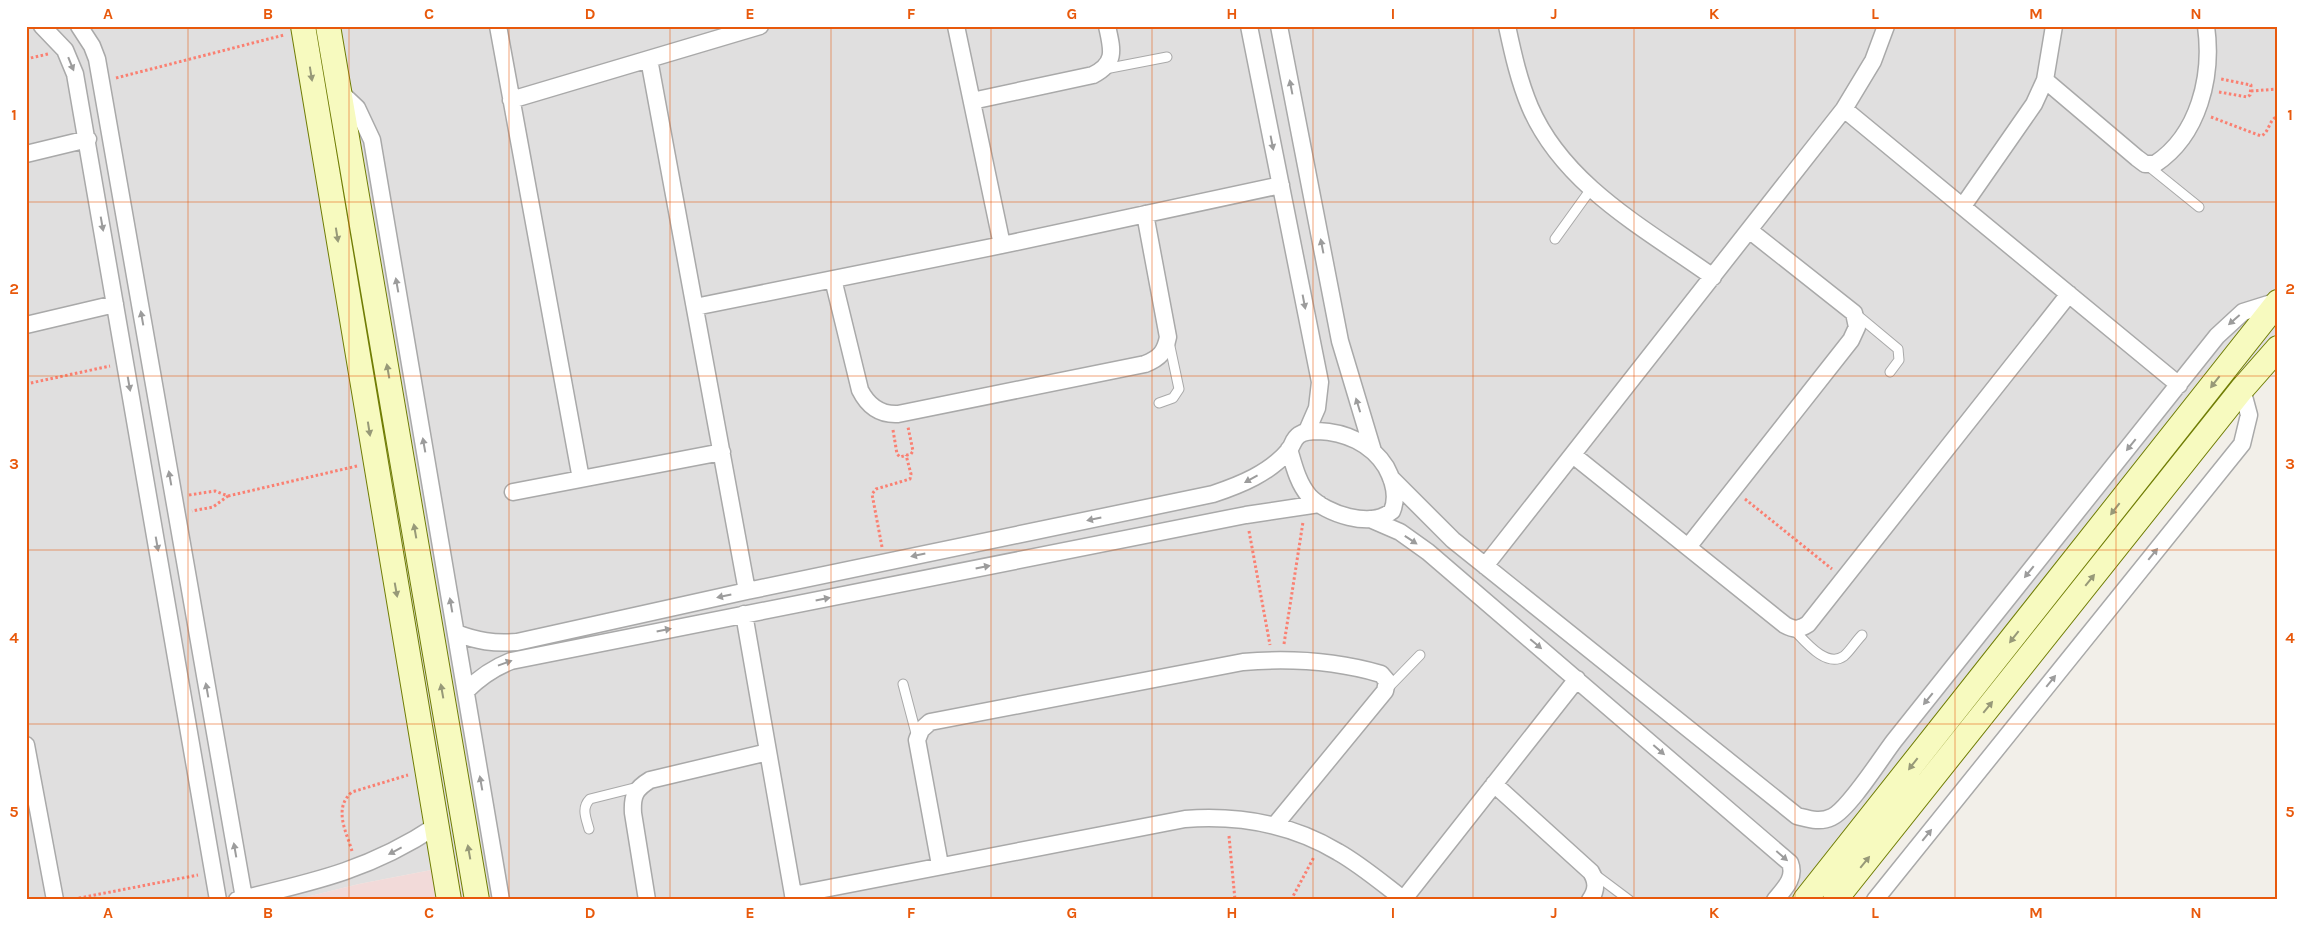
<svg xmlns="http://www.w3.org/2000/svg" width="2304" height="926" font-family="Karla,sans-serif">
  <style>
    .residential { fill: #e0dfdf }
    .commercial { fill: #f2dad9 }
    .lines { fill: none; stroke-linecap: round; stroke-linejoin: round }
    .lane-casing { stroke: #a9a9a9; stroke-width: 11 }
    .street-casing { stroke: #a9a9a9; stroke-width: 19 }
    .secondary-casing { stroke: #707d05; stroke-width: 26 }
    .path { stroke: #fa8072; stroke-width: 3; stroke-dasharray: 2.5 2.5; stroke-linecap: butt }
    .lane { stroke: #fff; stroke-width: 9 }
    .street { stroke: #fff; stroke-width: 16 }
    .secondary { stroke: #f7fabf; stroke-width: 24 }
    .oneway { fill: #9c9c9c }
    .oneway2 { fill: #979978 }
    .grid { fill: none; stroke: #e8590c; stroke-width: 1; stroke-opacity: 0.55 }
    .neatline { fill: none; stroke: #e8590c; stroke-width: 2 }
    .grid-label { font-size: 16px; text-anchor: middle; font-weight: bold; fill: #e8590c }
  </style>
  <rect width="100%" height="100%" fill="#f2efe9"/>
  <!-- residential -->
  <path class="residential" d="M26 26H2278V331L2247 365 1821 900H463L457 865 359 884 294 900H26Z"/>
  <!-- commercial -->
  <path class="commercial" d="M457 865 463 900H294L359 884Z"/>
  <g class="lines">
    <!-- lane casing -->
    <g class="lane-casing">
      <path id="lane" d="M1105 69 1167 57
        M2147 165 2199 207
        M1555 239 1591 189
        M1856 314 1898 349 1899 360 1890 372
        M1159 403 1173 398 1179 389 1169 342
        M1793 629C1804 640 1826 669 1844 656 1850 651 1856 641 1862 635
        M903 684 917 737
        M1387 689 1420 655
        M589 829C586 818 581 808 590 799L638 787
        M1593 873 1629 900"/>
    </g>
    <!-- street casing -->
    <g class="street-casing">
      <path id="street" d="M42 26 65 50 75 74 218 900
        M79 26 92 46 97 59 244 898
        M498 26 581 479
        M956 26 1002 245
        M1249 26 1320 382 1317 408 1307 431
        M1279 26 1340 341 1373 451
        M1507 26C1513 54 1519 81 1530 107 1564 186 1646 229 1713 277
        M649 59 747 591
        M2045 80 2137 158 2145 164H2155C2199 135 2213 76 2206 26
        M339 91 357 108 372 140 501 900
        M511 100 760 26
        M972 101 1093 75C1117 63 1112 49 1107 26
        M1844 109 2179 385
        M26 154 88 139
        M1963 206 2034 104 2045 80 2054 26
        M833 279 860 390C868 406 880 415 898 414L1145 364C1160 358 1165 352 1168 337L1145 214
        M695 307 1002 245 1281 185
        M26 325 115 304
        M1573 455 1785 625C1794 630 1799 630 1808 624L2069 294
        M1391 478 1453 540 1797 816C1809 819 1820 823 1832 817 1849 809 1881 758 1894 741L2217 336 2243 312 2278 301
        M513 492 722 452
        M1370 519 1400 532 1428 552 1790 863C1796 878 1784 889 1775 900
        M1688 547 1851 340 1857 327 1854 313 1749 230
        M1485 566 1844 109 1873 61 1886 26
        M744 614 794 900
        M456 633C477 641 494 644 517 642L747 591 1213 494C1240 485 1270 473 1289 450 1293 445 1293 439 1299 435 1305 431 1311 431 1318 431 1345 432 1371 443 1386 467 1393 480 1398 497 1392 511 1371 529 1326 514 1309 496 1298 483 1294 466 1289 449
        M466 691C480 677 493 668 511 661L1246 515 1319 504
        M26 745 55 900
        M1494 784 1591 872C1597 882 1597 890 1590 900
        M940 865 917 740 921 730 930 722 1243 662C1290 658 1336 661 1381 674L1387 681 1385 691 1275 825
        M793 895 1185 819C1239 815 1291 824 1338 852 1361 865 1382 883 1403 899
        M237 900C313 882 370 870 436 826
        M647 900 633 813C632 796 635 789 650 780L768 752
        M1403 900 1577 679
        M1875 900 2242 444 2249 415 2242 389"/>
    </g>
    <!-- secondary casing -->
    <g class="secondary-casing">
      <path id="secondary" d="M303 26 449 900
        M328 26 477 900
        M1805 900 2278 302
        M1835 900 2242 389 2278 348"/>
    </g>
    <!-- path -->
    <path class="path" d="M26 59 48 54
      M116 78 284 35
      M2251 91 2278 89
      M2219 92 2247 97 2250 95 2251 85 2221 79
      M2211 117 2261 136C2270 132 2268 120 2278 116
      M26 384 110 366
      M893 430 897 454 900 457 911 454 913 451 908 427
      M189 495 215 491 228 496 213 507 192 511
      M228 496 357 466
      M1745 499 1832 569
      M1249 531 1270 645
      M882 547 872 494 876 489 910 479 911 474 906 455
      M1284 644 1303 522
      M1229 836 1235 900
      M352 851C346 831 333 808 352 792L408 775
      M69 900 198 875
      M1291 900 1314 857"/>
    <!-- lane -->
    <use href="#lane" class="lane"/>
    <!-- street -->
    <use href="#street" class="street"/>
    <!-- secondary -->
    <use href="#secondary" class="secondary"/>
  </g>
  <!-- one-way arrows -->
  <defs><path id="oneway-solid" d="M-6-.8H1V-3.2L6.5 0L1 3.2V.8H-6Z" transform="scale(1.25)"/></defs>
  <g class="oneway">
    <use href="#oneway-solid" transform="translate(71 64) rotate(68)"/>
    <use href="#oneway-solid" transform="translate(1291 87) rotate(-101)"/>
    <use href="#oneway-solid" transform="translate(1272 143) rotate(79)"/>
    <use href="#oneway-solid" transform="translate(102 224) rotate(80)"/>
    <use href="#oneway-solid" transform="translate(1322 246) rotate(-101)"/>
    <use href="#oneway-solid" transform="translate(397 285) rotate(-100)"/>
    <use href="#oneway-solid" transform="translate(1304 302) rotate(79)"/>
    <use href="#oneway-solid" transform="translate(142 318) rotate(-100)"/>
    <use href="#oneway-solid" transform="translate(2234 320) rotate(139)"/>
    <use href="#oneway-solid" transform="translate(129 384) rotate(80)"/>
    <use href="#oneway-solid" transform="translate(1358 405) rotate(-107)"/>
    <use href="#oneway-solid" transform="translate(424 445) rotate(-100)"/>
    <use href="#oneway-solid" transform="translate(2131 445) rotate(129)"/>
    <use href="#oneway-solid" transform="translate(170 478) rotate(-100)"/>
    <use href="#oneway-solid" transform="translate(1251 479) rotate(151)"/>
    <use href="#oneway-solid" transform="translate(1094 519) rotate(168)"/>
    <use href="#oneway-solid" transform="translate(1411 540) rotate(34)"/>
    <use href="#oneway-solid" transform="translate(157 544) rotate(80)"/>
    <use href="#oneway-solid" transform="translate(2153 554) rotate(-51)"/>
    <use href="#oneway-solid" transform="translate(918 555) rotate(168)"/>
    <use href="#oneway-solid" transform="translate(983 567) rotate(-11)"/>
    <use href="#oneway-solid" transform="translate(2029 572) rotate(129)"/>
    <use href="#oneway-solid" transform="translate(724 596) rotate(168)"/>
    <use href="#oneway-solid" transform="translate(823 599) rotate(-11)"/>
    <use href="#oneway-solid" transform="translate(451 605) rotate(-100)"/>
    <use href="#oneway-solid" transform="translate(664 630) rotate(-11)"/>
    <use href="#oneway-solid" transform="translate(1536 644) rotate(40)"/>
    <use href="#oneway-solid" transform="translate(505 663) rotate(-20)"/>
    <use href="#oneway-solid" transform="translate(2051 681) rotate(-51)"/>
    <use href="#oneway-solid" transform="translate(207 690) rotate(-100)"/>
    <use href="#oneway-solid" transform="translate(1928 699) rotate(129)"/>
    <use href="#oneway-solid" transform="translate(1659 750) rotate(41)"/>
    <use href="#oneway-solid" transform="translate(481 783) rotate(-100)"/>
    <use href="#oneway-solid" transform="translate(1927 835) rotate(-51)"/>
    <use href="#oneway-solid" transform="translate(235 850) rotate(-100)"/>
    <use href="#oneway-solid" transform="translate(395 851) rotate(152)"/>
    <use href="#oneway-solid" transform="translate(1782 856) rotate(41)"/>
  </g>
  <g class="oneway2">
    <use href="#oneway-solid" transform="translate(311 74) rotate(81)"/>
    <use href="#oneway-solid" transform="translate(337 235) rotate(81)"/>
    <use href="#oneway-solid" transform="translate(388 371) rotate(-100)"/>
    <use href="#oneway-solid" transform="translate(2215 382) rotate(128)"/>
    <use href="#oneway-solid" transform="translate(369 429) rotate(81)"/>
    <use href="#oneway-solid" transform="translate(2115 509) rotate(128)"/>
    <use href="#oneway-solid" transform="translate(415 531) rotate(-100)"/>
    <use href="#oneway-solid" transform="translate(2090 580) rotate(-51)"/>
    <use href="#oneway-solid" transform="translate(396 590) rotate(80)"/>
    <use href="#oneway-solid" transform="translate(2014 637) rotate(128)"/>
    <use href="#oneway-solid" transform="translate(442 691) rotate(-100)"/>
    <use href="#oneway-solid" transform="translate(1988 707) rotate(-51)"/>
    <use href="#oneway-solid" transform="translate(1913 764) rotate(128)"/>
    <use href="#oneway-solid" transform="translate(469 852) rotate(-100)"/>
    <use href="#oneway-solid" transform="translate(1865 862) rotate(-51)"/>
  </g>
  <!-- grid -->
  <path class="grid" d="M188 26V900M349 26V900M509 26V900M670 26V900M831 26V900M991 26V900M1152 26V900M1313 26V900M1473 26V900M1634 26V900M1795 26V900M1955 26V900M2116 26V900M26 202H2278M26 376H2278M26 550H2278M26 724H2278"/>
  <!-- border -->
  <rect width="2304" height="926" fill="none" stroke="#ffffff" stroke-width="55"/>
  <rect x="28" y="28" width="2248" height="870" class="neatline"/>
  <g class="grid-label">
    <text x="108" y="19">A</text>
    <text x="268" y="19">B</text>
    <text x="429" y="19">C</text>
    <text x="590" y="19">D</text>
    <text x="750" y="19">E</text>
    <text x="911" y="19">F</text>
    <text x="1072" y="19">G</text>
    <text x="1232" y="19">H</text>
    <text x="1393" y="19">I</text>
    <text x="1554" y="19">J</text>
    <text x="1714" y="19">K</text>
    <text x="1875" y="19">L</text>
    <text x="2036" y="19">M</text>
    <text x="2196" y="19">N</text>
    <text x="14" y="120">1</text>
    <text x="2290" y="120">1</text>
    <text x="14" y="294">2</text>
    <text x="2290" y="294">2</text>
    <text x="14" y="469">3</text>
    <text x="2290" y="469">3</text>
    <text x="14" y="643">4</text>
    <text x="2290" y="643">4</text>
    <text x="14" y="817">5</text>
    <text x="2290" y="817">5</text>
    <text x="108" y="918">A</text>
    <text x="268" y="918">B</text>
    <text x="429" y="918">C</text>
    <text x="590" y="918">D</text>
    <text x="750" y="918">E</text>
    <text x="911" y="918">F</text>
    <text x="1072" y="918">G</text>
    <text x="1232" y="918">H</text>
    <text x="1393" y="918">I</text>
    <text x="1554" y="918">J</text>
    <text x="1714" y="918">K</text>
    <text x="1875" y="918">L</text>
    <text x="2036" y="918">M</text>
    <text x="2196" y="918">N</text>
  </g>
</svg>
